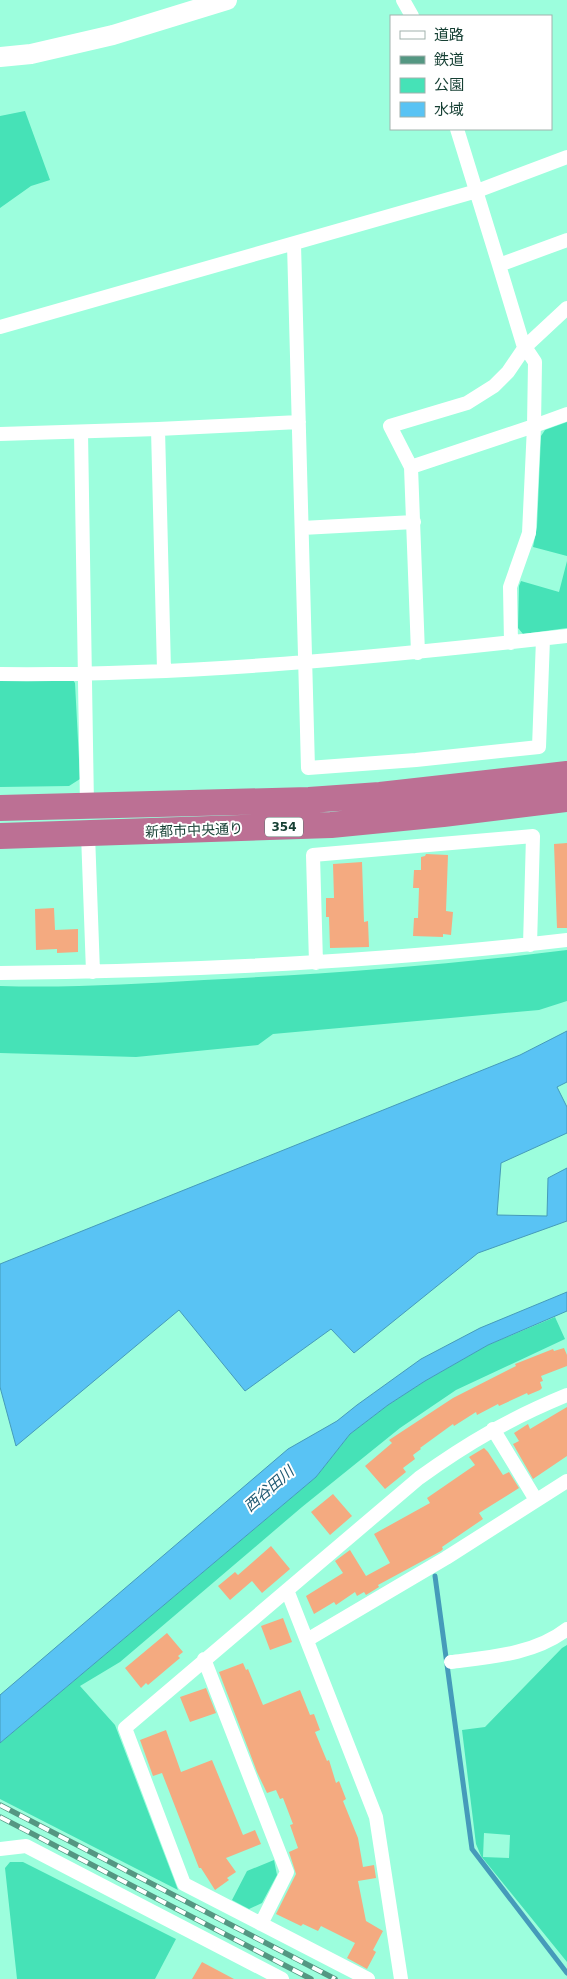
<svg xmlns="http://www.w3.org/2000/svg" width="567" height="1979" font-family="'DejaVu Sans','Noto Sans JP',sans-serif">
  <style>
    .green { fill: #46e2b7; fill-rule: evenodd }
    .water { fill: #59c3f4; stroke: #459bba }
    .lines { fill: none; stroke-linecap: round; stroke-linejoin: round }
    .stream { stroke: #459bba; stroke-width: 5 }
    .building { fill: #f4aa80 }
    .street { stroke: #fff; stroke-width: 14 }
    .secondary { stroke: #fff; stroke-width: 20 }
    .highway { stroke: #bc7094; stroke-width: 26 }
    .rail-casing { stroke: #549782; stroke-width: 5.5 }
    .rail { stroke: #fff; stroke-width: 4; stroke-dasharray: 11; stroke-linecap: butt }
    .labels { text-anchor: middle; stroke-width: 4; stroke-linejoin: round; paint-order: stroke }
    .shield { fill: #fff; stroke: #5b7970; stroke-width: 1 }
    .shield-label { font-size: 12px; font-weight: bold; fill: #153f33 }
    .street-label { font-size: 14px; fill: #153f33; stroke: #fff }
    .water-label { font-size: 15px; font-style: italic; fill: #215a73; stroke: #fff }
  </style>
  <rect width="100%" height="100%" fill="#9cfedd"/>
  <!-- green -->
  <path class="green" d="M25 111 50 180 31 186 0 208V116Z
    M567 422V556L533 547 537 527 541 436 545 430Z
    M567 561V628L523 634 518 628 519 586 521 581 559 592Z
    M71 677 75 683 80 779 69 786 0 787V679Z
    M567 950V1001L539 1010 273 1034 258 1045 136 1057 0 1053V986C68 988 136 984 204 980 326 974 447 965 567 950Z
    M555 1317 565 1339 456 1390 400 1428 302 1507 120 1662 80 1686 115 1725 178 1890 0 1799V1743L316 1477 350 1434 388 1405 425 1381 488 1345Z
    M567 1645V1962L481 1856 476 1844 462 1730 485 1727 562 1648ZM484 1833 510 1835 509 1858 483 1857Z
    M274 1860 277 1875 262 1903 249 1909 232 1900 247 1871Z
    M10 1862H23L176 1939 155 1979H17L5 1868Z"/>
  <!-- water -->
  <path class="water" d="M567 1031V1082L557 1087 567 1107V1133L501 1163 497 1215 547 1216 548 1178 567 1168V1221L478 1253 354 1353 331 1329 245 1391 179 1310 16 1446 0 1387V1264L520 1055Z
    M567 1292V1311L488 1345 425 1381 388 1405 350 1434 316 1477 0 1743V1695L288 1449 337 1421 357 1405 421 1359 480 1328Z"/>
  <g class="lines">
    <!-- stream -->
    <path class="stream" d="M435 1576 472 1849 567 1973"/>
  </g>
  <!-- building -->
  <path class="building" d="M567 843V928H557L554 844Z
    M426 854 448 855 446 911 453 912 451 935 443 934V937L413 936 414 918H418L419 888H413L414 870H421V857L425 856Z
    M362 862 364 922 368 921 369 947 330 948 329 917H326V898H334L333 864Z
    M54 908 55 930 78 929V952L57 953V949L36 950 35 909Z
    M564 1348 567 1355V1366L541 1376 543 1381 540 1382 542 1388 540 1390 528 1395 527 1393 499 1406 498 1404 477 1415 476 1412 454 1426 453 1424 420 1448 421 1449 413 1455 415 1459 403 1468 406 1472 385 1489 365 1466 392 1443 389 1440 453 1398 516 1366 515 1364 553 1349 554 1351Z
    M567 1407V1456L533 1479 513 1444 519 1441 514 1433 528 1424 530 1429Z
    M484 1448 488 1452 503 1475 509 1472 519 1488 479 1513 483 1519 442 1547 443 1549 441 1551 378 1585 379 1587 366 1595 364 1592 357 1596 355 1592 336 1605 334 1602 314 1614 306 1596 343 1573 335 1561 350 1550 366 1576 390 1563 374 1534 430 1503 427 1498 475 1465 469 1457Z
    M333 1494 352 1516 330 1535 311 1512Z
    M271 1546 290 1569 262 1593 252 1581 230 1600 218 1586 235 1572 238 1575Z
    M283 1618 292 1642 270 1650 261 1626Z
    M167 1633 183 1652 178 1656 180 1658 148 1685 146 1683 141 1688 125 1668Z
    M243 1663 246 1670 248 1669 263 1705 300 1690 310 1715 314 1714 320 1730 315 1732 327 1761 329 1760 336 1783 339 1781 346 1799 343 1801 358 1838 363 1867 374 1865 376 1878 358 1881 366 1921 383 1931 373 1950 376 1952 367 1969 347 1958 355 1943 321 1926 318 1931 303 1924 301 1926 276 1914 296 1874 289 1852 298 1848 290 1825 293 1824 283 1798 280 1799 276 1790 267 1793 257 1772 219 1672Z
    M206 1688 216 1713 190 1722 180 1697Z
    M166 1730 181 1772 212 1760 243 1835 255 1830 261 1844 226 1858 236 1872 227 1878 229 1880 215 1890 201 1868H199L162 1773 153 1776 140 1740Z
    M202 1962 234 1979H192Z"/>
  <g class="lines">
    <!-- street -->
    <path class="street" d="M403 0 412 16
      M457 129 499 265 567 240
      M294 244 308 768 416 760 539 747 543 639
      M0 327 477 191 567 157
      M158 429 164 670
      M81 432 87 806
      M0 434 158 429 299 422
      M411 467 534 426 535 362 523 344 499 265
      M302 528 414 522
      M511 643 510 587 529 533 534 426 567 414
      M418 653 411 467 390 426 467 403 494 386 508 372 525 347 567 308
      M0 674C190 676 379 657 567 636
      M88 834 93 972
      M316 963 313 855 533 836 530 945
      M0 973C189 971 379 962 567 940
      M493 1429 536 1500
      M287 1590 376 1817 401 1979
      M307 1640 446 1558 567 1481
      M204 1659 287 1872 261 1924
      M451 1662C491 1657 535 1654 567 1629
      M0 1849 26 1846 282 1979
      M368 1979 184 1884 125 1728 419 1478C469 1442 511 1418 567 1395"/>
    <!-- secondary -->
    <path class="secondary" d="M0 57 31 54 113 35 227 0"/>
    <!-- highway -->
    <path class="highway" d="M0 808 309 800 380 795 567 774
      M0 836 331 825 443 814 567 799"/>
    <!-- rail casing -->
    <g class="rail-casing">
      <path id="rail" d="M0 1805 335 1979
        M0 1817 311 1979"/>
    </g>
    <!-- rail -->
    <use href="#rail" class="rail"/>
  </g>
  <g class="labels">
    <!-- shield labels -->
    <rect class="shield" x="265" y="817.5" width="38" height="19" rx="4"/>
    <g class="shield-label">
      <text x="284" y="831">354</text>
    </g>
    <!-- street labels -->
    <g class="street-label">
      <text transform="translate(194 830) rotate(-2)" y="5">新都市中央通り</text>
    </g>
    <!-- water labels -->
    <g class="water-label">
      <text transform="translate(269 1489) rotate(-41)" y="5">西谷田川</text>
    </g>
  </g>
  <!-- legend -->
  <rect x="390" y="15" width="162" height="115" fill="#ffffff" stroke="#a1b2ad"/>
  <rect x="400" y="31" width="25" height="8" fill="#ffffff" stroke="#a1b2ad"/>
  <text x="434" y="40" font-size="15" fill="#153f33">道路</text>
  <rect x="400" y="56" width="25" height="8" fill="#549782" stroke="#a1b2ad"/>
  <text x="434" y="65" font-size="15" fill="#153f33">鉄道</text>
  <rect x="400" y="78" width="25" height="15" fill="#46e2b7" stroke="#a1b2ad"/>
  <text x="434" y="90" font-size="15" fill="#153f33">公園</text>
  <rect x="400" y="102" width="25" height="15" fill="#59c3f4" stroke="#a1b2ad"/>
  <text x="434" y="115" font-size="15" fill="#153f33">水域</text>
</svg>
